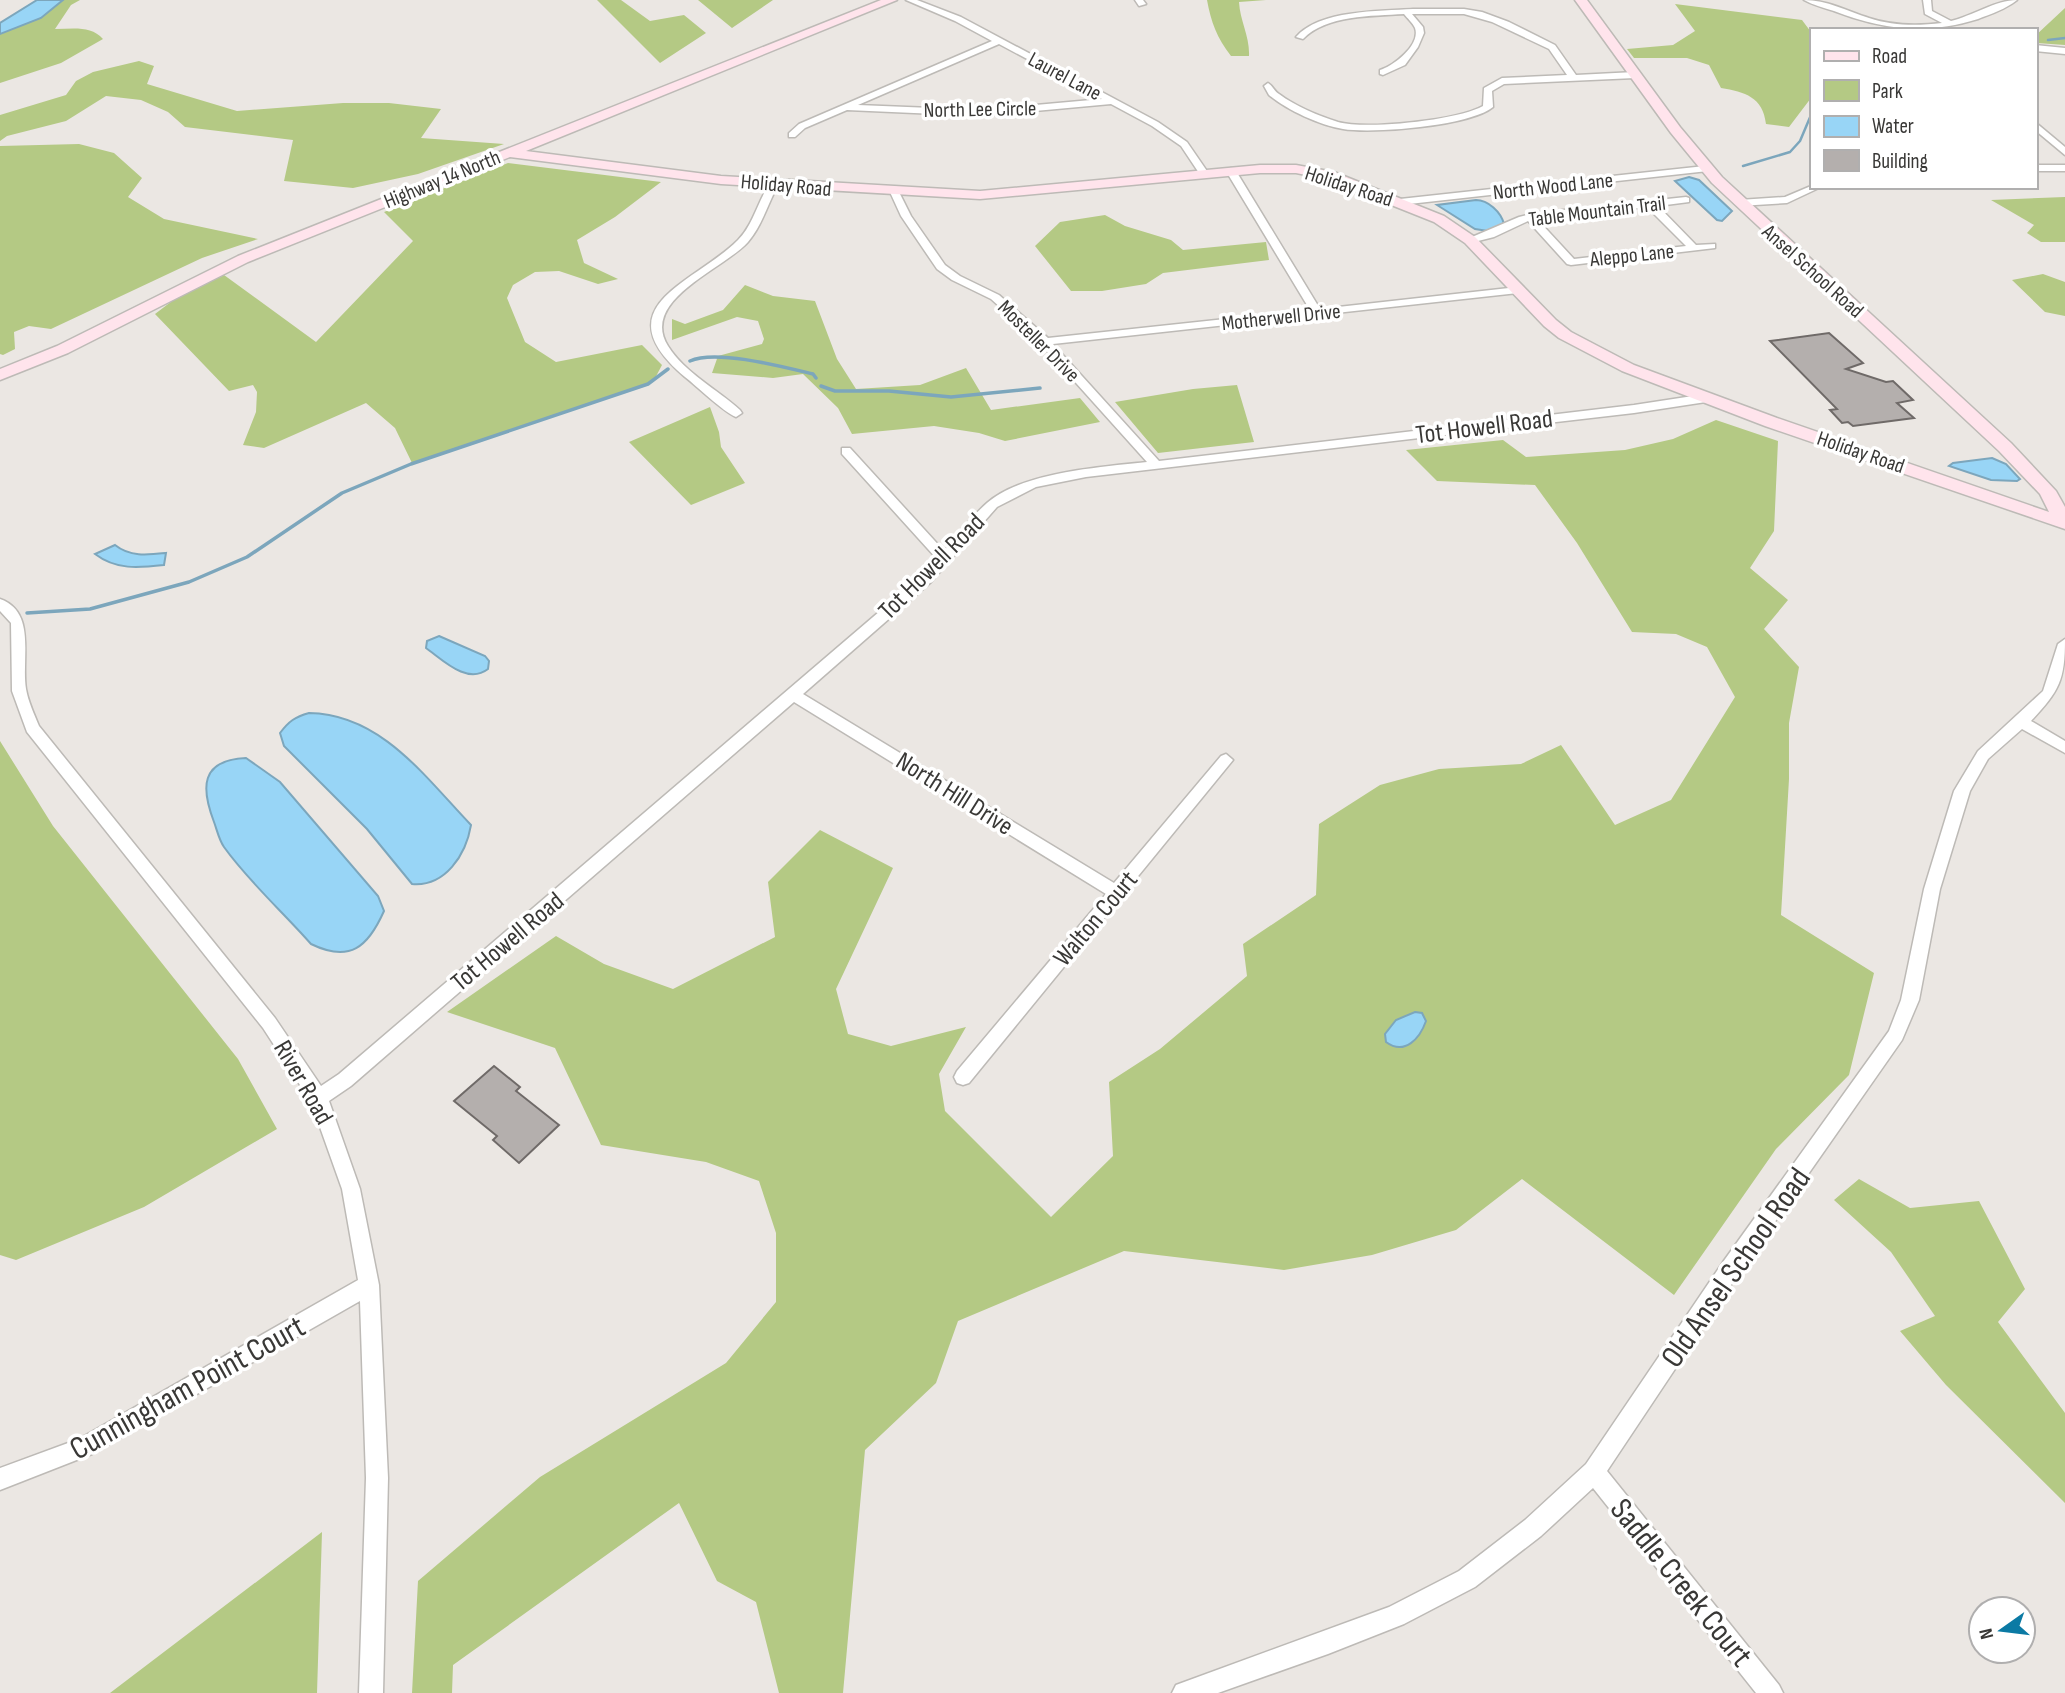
<svg xmlns="http://www.w3.org/2000/svg" width="2065" height="1693" font-family="'Sofia Sans Condensed',sans-serif">
  <style>
    .green { fill: #b4c984 }
    .water { fill: #98d5f6; stroke: #7ca6bc; stroke-width: 2 }
    .lines { fill: none; stroke-linecap: round; stroke-linejoin: round }
    .stream-far1 { stroke: #7ca6bc; stroke-width: 2.5 }
    .stream { stroke: #7ca6bc; stroke-width: 3.5 }
    .building { fill: #b4afad; stroke: #6f6a68; stroke-width: 2 }
    .street-casing { stroke: #bdbab6; stroke-width: 3 }
    .secondary-casing { stroke: #bdbab6; stroke-width: 3 }
    .street { fill: #fff; fill-rule: evenodd }
    .secondary { fill: #ffe4ec; fill-rule: evenodd }
    .labels { text-anchor: middle; stroke-width: 7; stroke-linejoin: round; paint-order: stroke }
    .far-street-label { font-size: 21px; fill: #393836; stroke: #fff }
    .street-label { font-size: 26px; fill: #393836; stroke: #fff }
    .near-street-label { font-size: 32px; fill: #393836; stroke: #fff }
  </style>
  <rect width="100%" height="100%" fill="#ebe7e3"/>
  <!-- green -->
  <path class="green" d="M63 0H80L71 5 55 29C72 29 91 25 103 39L61 63 0 83V34L41 18Z
    M597 0H621L650 21 684 15 706 33 660 63Z
    M698 0H773L732 28Z
    M1207 0H1266L1239 2C1240 21 1250 37 1249 56H1231C1217 38 1211 22 1207 0Z
    M1675 4 1802 20 1811 32V98L1789 127 1766 124C1763 97 1745 92 1721 88L1709 65 1687 58H1634L1627 49 1673 45 1695 31Z
    M2065 8V45L2037 43 2035 36Z
    M139 61 154 66 147 84 237 111 343 103H389L441 109 421 138 504 144 418 174 353 188 284 181 293 140 185 127 168 112 141 100 106 96 66 121 7 136 0 141V115L66 95 76 81 93 72Z
    M79 144 114 153 142 178 128 197 164 219 258 239 202 258 51 329 29 326 14 332 15 349 3 355 0 354V146Z
    M508 163 661 182 615 217 577 240 584 263 618 279 598 284 559 271 535 272 513 285 507 298 525 342 556 362 642 345 662 365 653 382 412 463 395 428 366 403 264 448 243 445 256 412 257 392 253 385 229 391 155 314 180 295 224 275 316 342 413 241 384 212Z
    M2065 197V242H2041L2027 233 2034 225 1991 200Z
    M1105 215 1125 226 1171 240 1183 250 1266 242 1269 260 1163 273 1146 284 1102 291H1071L1035 246 1060 222Z
    M2043 274 2065 282V316L2045 312 2012 280Z
    M745 285 773 296 815 301 837 359 856 389 920 385 966 368 991 410 1080 398 1100 422 1005 441 979 433 934 426 852 434 838 408 803 374 773 378 712 373 718 356 762 344 764 339 758 321 737 317 672 340V319L685 324 723 310Z
    M1237 385 1254 442 1158 453 1115 402 1193 389Z
    M710 407 719 432 721 447 745 483 691 505 629 442Z
    M1716 420 1778 441 1774 531 1750 568 1788 600 1764 629 1799 667 1789 723V779L1781 915 1874 973 1849 1075 1776 1149 1674 1295 1522 1179 1456 1230 1372 1255 1284 1270 1124 1251 958 1321 936 1383 865 1450 843 1693H779L756 1602 717 1581 679 1503 453 1665 452 1693H412L418 1581 540 1477 726 1363 776 1302V1233L759 1181 706 1162 601 1145 555 1048 447 1012 556 936 604 964 673 989 775 937 768 882 820 830 893 868 836 989 848 1034 891 1046 966 1027 939 1074 945 1111 1051 1217 1113 1156 1109 1082 1160 1049 1247 976 1243 944 1316 895 1319 824 1380 785 1439 769 1521 764 1561 745 1615 825 1671 800 1735 697 1707 647 1676 634 1632 632 1577 543 1535 485 1437 481 1406 450 1503 440 1526 457 1625 450 1673 439Z
    M0 741 53 826 238 1059 277 1129 144 1207 16 1260 0 1255Z
    M1859 1179 1910 1208 1979 1201 2025 1289 1998 1322 2065 1413V1503L1946 1385 1900 1331 1935 1316 1891 1252 1834 1200Z
    M322 1532 317 1693H110Z"/>
  <!-- water -->
  <path class="water" d="M37 0H63L41 18 0 34V23Z
    M1689 177 1699 180 1732 211 1722 221 1717 220 1675 181Z
    M1476 200C1488 200 1501 212 1504 224L1488 231 1475 229 1437 205Z
    M1992 458 2006 464 2020 479 2017 481 1991 480 1949 466 1953 463Z
    M115 545C130 557 147 555 166 553L164 565C138 568 116 570 95 554Z
    M439 636 485 656 489 661 488 669C467 685 443 660 426 648L427 641Z
    M309 713C381 714 425 777 471 825 466 855 445 887 412 884L367 829 284 746 280 733C289 721 295 717 309 713Z
    M246 758 280 782 378 896 384 911C368 947 350 963 311 944 283 912 249 882 224 847 219 840 217 830 214 822 201 788 200 760 246 758Z
    M1415 1012 1422 1013 1426 1021C1420 1038 1405 1056 1386 1042L1385 1034 1396 1020Z"/>
  <g class="lines">
    <!-- stream-far1 -->
    <path class="stream-far1" d="M2048 40 2065 38
      M1743 166 1790 152 1800 141 1811 115"/>
    <!-- stream -->
    <path class="stream" d="M690 361C716 349 784 367 813 374L816 378
      M821 386 835 391H889L951 397 1040 388
      M27 613 90 609 189 582 247 557 342 493 411 464 648 384 668 369"/>
  </g>
  <!-- building -->
  <path class="building" d="M1829 333 1863 363 1846 369 1886 382 1893 381 1913 400 1897 403 1914 418 1853 426 1848 422 1842 423 1830 410 1837 409 1770 341Z
    M494 1066 520 1087 516 1091 559 1125 519 1163 493 1140 497 1136 454 1101Z"/>
  <g class="lines">
    <!-- street casing -->
    <g class="street-casing">
      <path id="street" d="M906 0H917L961 17 1158 122 1187 142 1209 174 1201 176 1181 146 1152 126 1111 104 981 116 847 110 805 128 795 137H789V133L799 124 992 41 955 21ZM999 44 1102 99 981 110 858 105Z
        M1135 0H1143L1146 4 1139 6Z
        M1804 0C1827 0 1847 11 1869 18 1893 26 1917 26 1942 23L1925 14 1923 0H1931L1932 11 1951 21C1972 16 1996 0 2017 0 2006 9 1991 14 1978 19 1927 35 1883 30 1834 11 1824 8 1813 5 1804 0Z
        M1413 9H1464L1482 12 1509 22 1555 45 1576 75 1635 72 1639 75 1635 78 1504 84 1492 91 1493 107C1470 126 1373 134 1343 129 1319 125 1287 110 1269 95L1264 86 1268 83C1273 86 1274 91 1279 94 1295 106 1319 116 1338 122 1367 130 1458 120 1483 106L1484 88 1502 78 1567 75 1549 49 1492 22 1464 14H1412L1423 27 1424 33 1418 47 1405 65 1383 75 1380 74V70C1393 66 1421 45 1415 28 1413 23 1407 18 1404 14 1372 16 1326 15 1303 39L1296 37C1319 10 1379 11 1413 9Z
        M2035 45 2065 48V54L2035 51Z
        M2035 122 2065 147V155L2035 130Z
        M2035 165H2065V171H2035Z
        M1705 166 1710 169 1708 171 1400 205 1395 202 1400 199Z
        M1231 168 1236 171 1320 309 1518 287 1523 290 1518 293 1053 344 1159 461 1634 405 1706 394 1712 398 1706 402 1634 413 1086 477 1036 487 997 507 931 582 803 694 1114 883 1221 756 1226 754 1233 760 969 1083 963 1085 957 1083 954 1077 957 1071 1106 894 794 702 351 1086 329 1101 360 1189 379 1285 388 1478 383 1693H359L366 1478 360 1301 92 1454 0 1490V1468L79 1439 358 1280 342 1189 311 1102 263 1028 27 732 12 691 11 623 0 611V599C37 612 21 659 26 689 28 701 34 714 39 726L275 1018 321 1086 339 1074 921 576 937 559 842 454V448H850L944 551C958 535 971 517 987 503 1022 472 1102 467 1147 462L1041 344 991 299 952 280 937 269 901 216 890 192 892 190H898L911 216 945 265 960 276 999 295 1048 338 1310 310 1226 171Z
        M770 183 778 185C768 203 762 226 748 242 724 269 639 300 668 346 685 373 717 389 740 410L742 413 736 417C722 411 698 387 685 377 601 306 694 284 738 240 753 225 758 201 770 183Z
        M1811 186 1821 187 1787 203 1739 206 1734 203 1739 200 1785 197Z
        M1686 197 1689 198V202L1658 206 1696 245 1715 244V248L1571 265 1567 264 1528 221 1494 237 1470 243 1465 240 1519 217 1535 213ZM1647 207 1686 246 1574 259 1537 219Z
        M2065 639C2065 681 2059 691 2031 721L2065 741V753L2022 729 1988 759 1970 791 1940 889 1919 1000 1902 1040 1737 1276 1607 1471 1779 1685 1783 1693H1756L1593 1488 1541 1536 1475 1587 1404 1624 1328 1654 1218 1693H1172L1176 1685 1389 1607 1459 1571 1525 1520 1586 1464 1723 1262 1889 1031 1901 1000 1924 889 1954 791 1978 751 2043 691 2058 644Z"/>
    </g>
    <!-- secondary casing -->
    <g class="secondary-casing">
      <path id="secondary" d="M881 0H897L526 151 721 176 980 191 1260 165H1296L1334 172 1444 216 1475 237 1556 320 1571 332 1634 365 1777 418 2049 512 2040 494 1999 451 1712 183 1671 133 1575 0H1587L1680 127 1722 177 2011 443 2056 491 2065 507V529L1765 426 1622 371 1559 338 1544 326 1465 243 1434 222 1326 179 1296 173H1260L980 199 721 184 510 157 248 262 68 353 0 380V369L57 346 238 256Z"/>
    </g>
    <!-- street -->
    <use href="#street" class="street"/>
    <!-- secondary -->
    <use href="#secondary" class="secondary"/>
  </g>
  <g class="labels">
    <!-- far-street labels -->
    <g class="far-street-label">
      <text transform="translate(1065 76) rotate(28)" y="7">Laurel Lane</text>
      <text transform="translate(980 109) rotate(-1)" y="7">North Lee Circle</text>
      <text transform="translate(442 179) rotate(-22)" y="7">Highway 14 North</text>
      <text transform="translate(786 185) rotate(5)" y="7">Holiday Road</text>
      <text transform="translate(1349 186) rotate(18)" y="7">Holiday Road</text>
      <text transform="translate(1553 186) rotate(-6)" y="7">North Wood Lane</text>
      <text transform="translate(1597 211) rotate(-7)" y="7">Table Mountain Trail</text>
      <text transform="translate(1632 255) rotate(-6)" y="7">Aleppo Lane</text>
      <text transform="translate(1813 271) rotate(42)" y="7">Ansel School Road</text>
      <text transform="translate(1281 317) rotate(-6)" y="7">Motherwell Drive</text>
      <text transform="translate(1039 341) rotate(45)" y="7">Mosteller Drive</text>
      <text transform="translate(1861 452) rotate(19)" y="7">Holiday Road</text>
    </g>
    <!-- street labels -->
    <g class="street-label">
      <text transform="translate(1484 426) rotate(-7)" y="9">Tot Howell Road</text>
      <text transform="translate(931 566) rotate(-45)" y="9">Tot Howell Road</text>
      <text transform="translate(955 793) rotate(32)" y="9">North Hill Drive</text>
      <text transform="translate(1095 918) rotate(-50)" y="9">Walton Court</text>
      <text transform="translate(507 941) rotate(-40)" y="9">Tot Howell Road</text>
      <text transform="translate(304 1082) rotate(60)" y="9">River Road</text>
    </g>
    <!-- near-street labels -->
    <g class="near-street-label">
      <text transform="translate(1735 1267) rotate(-55)" y="11">Old Ansel School Road</text>
      <text transform="translate(187 1387) rotate(-29)" y="11">Cunningham Point Court</text>
      <text transform="translate(1682 1582) rotate(51)" y="11">Saddle Creek Court</text>
    </g>
  </g>
  <!-- legend -->
  <rect x="1810" y="28" width="228" height="161" fill="#ffffff" stroke="#b0afaf" stroke-width="2"/>
  <rect x="1824" y="51" width="35" height="10" fill="#ffe4ec" stroke="#b0afaf" stroke-width="2"/>
  <text x="1872" y="63" font-size="21" fill="#393836">Road</text>
  <rect x="1824" y="80" width="35" height="21" fill="#b4c984" stroke="#b0afaf" stroke-width="2"/>
  <text x="1872" y="98" font-size="21" fill="#393836">Park</text>
  <rect x="1824" y="116" width="35" height="21" fill="#98d5f6" stroke="#b0afaf" stroke-width="2"/>
  <text x="1872" y="133" font-size="21" fill="#393836">Water</text>
  <rect x="1824" y="150" width="35" height="21" fill="#b4afad" stroke="#b0afaf" stroke-width="2"/>
  <text x="1872" y="168" font-size="21" fill="#393836">Building</text>
  <!-- north arrow -->
  <g transform="translate(2002 1630) rotate(256)"><circle r="33" fill="#ffffff" stroke="#b0afaf" stroke-width="2"/>
  <path d="M0-5L12 26L0 18L-12 26Z" fill="#0b7aa4"/>
  <text y="-10" font-size="19" font-weight="bold" text-anchor="middle" fill="#393836">N</text>
  </g>
</svg>
